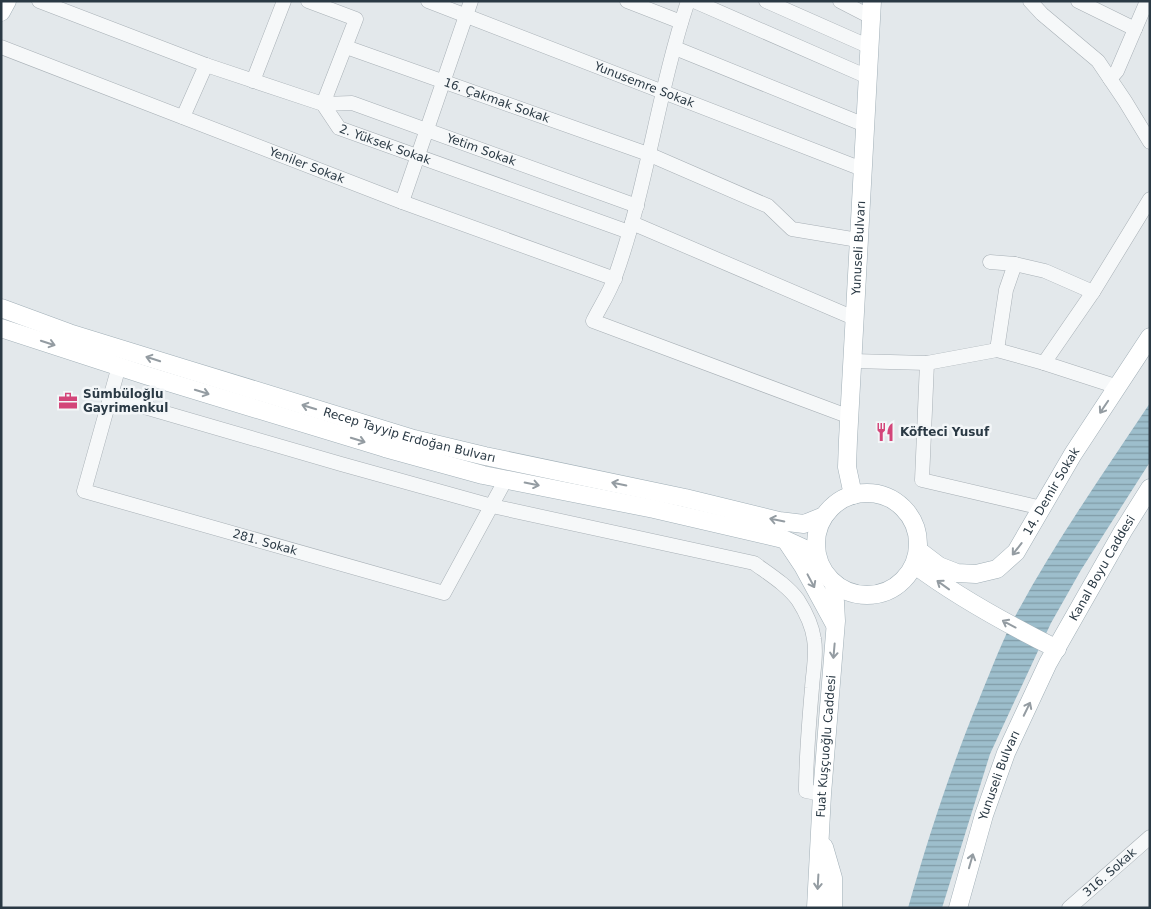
<svg xmlns="http://www.w3.org/2000/svg" width="1151" height="909" font-family="'DejaVu Sans',sans-serif">
  <style>
    .water { fill: url(#water-rules) }
    .lines { fill: none; stroke-linecap: round; stroke-linejoin: round }
    .minor-casing { stroke: #a8b0b6; stroke-width: 15 }
    .major-casing { stroke: #a1afb7; stroke-width: 19 }
    .minor { stroke: #f6f8f9; stroke-width: 14 }
    .major { stroke: #fff; stroke-width: 18 }
    .oneway { stroke: #949ca2 }
    .labels { text-anchor: middle; stroke-width: 5; stroke-linejoin: round; paint-order: stroke }
    .street-label { font-size: 12px; fill: #2a3944; stroke: #f3f6f8 }
    .poi-label { font-size: 12px; font-weight: bold; fill: #2a3944; stroke: #f3f6f8; text-anchor: start }
  </style>
  <defs>
    <pattern id="water-rules" width="6" height="5" patternUnits="userSpaceOnUse" patternTransform="scale(1.25)"><rect width="6" height="5" fill="#9dbecc"/><path d="M0 2.5h6" fill="none" stroke="#809ba7"/></pattern>
  </defs>
  <rect width="100%" height="100%" fill="#e3e8eb"/>
  <!-- water -->
  <path class="water" d="M1150 403V462L1081 570 1051 623 990 754 942 908H908C929 835 951 767 980 697 992 668 1003 638 1018 611 1057 539 1105 471 1150 403Z"/>
  <g class="lines">
    <!-- minor casing -->
    <g class="minor-casing">
      <g id="minor">
        <path id="s1" d="M39 1 206 65 323 104 339 128 629 232"/>
        <path id="s2" d="M308 1 356 19 323 104 352 103 637 206"/>
        <path id="s3" d="M428 1 862 169"/>
        <path d="M627 1 681 22"/>
        <path d="M688 1C658 91 647 188 615 277 610 292 600 307 593 321L850 417"/>
        <path d="M694 1 868 77"/>
        <path d="M766 1 870 47"/>
        <path d="M840 1 871 17"/>
        <path d="M1030 1 1042 14 1098 61 1125 101 1150 142"/>
        <path d="M1078 1 1135 29"/>
        <path id="s4" d="M1 47 402 202 615 279"/>
        <path id="s5" d="M346 47 648 154 768 206 792 229 858 240"/>
        <path d="M675 48 865 125"/>
        <path d="M1110 79 1117 71 1147 1"/>
        <path d="M253 81 284 1"/>
        <path d="M183 117 206 65"/>
        <path d="M402 202 471 1"/>
        <path d="M632 223 854 318"/>
        <path d="M990 262 1015 264 1045 271 1093 292"/>
        <path d="M997 350 1006 290 1015 264"/>
        <path d="M853 361 927 363 997 350 1044 363 1118 387"/>
        <path d="M927 363 922 480 1042 508"/>
        <path d="M1044 363 1093 292 1150 199"/>
        <path id="s6" d="M119 366 84 491 444 593 506 479"/>
        <path d="M110 397 341 464 492 506 754 563C769 574 787 585 798 600 805 611 812 625 814 639 817 655 813 671 812 688 809 722 806 756 806 791L822 794"/>
        <path id="s7" d="M1069 908 1150 837"/>
      </g>
    </g>
    <!-- major casing -->
    <g class="major-casing">
      <g id="major">
        <path d="M1 12 7 1"/>
        <path id="s8" d="M1 308 69 333 189 370 414 439 485 456 685 498 779 521 804 524 824 516"/>
        <path d="M1 328 145 375 385 448 483 475 654 509 783 539 807 550 818 562"/>
        <circle cx="867" cy="544" r="51"/>
        <path id="s9" d="M853 495 847 467 848 440 872 1"/>
        <path d="M787 542 803 566 834 623"/>
        <path id="s10" d="M918 550 939 566 957 573 976 574 997 569 1016 552 1073 454 1150 337"/>
        <path d="M915 565C959 598 1007 624 1057 649"/>
        <path d="M824 847 833 878V908"/>
        <path id="s11" d="M816 908 822 794 836 621 834 584"/>
        <path id="s12" d="M958 908 984 815 1006 753 1048 663 1123 531 1150 488"/>
      </g>
    </g>
    <!-- minor -->
    <use href="#minor" class="minor"/>
    <!-- major -->
    <use href="#major" class="major"/>
  </g>
  <!-- one-way arrows -->
  <defs><path id="oneway-shaft" d="M-6 0H5M1.5-3L5.5 0L1.5 3" fill="none" stroke-width="1.6" stroke-linecap="round" stroke-linejoin="round" transform="scale(1.25)"/></defs>
  <g class="oneway">
    <use href="#oneway-shaft" transform="translate(48 343) rotate(18)"/>
    <use href="#oneway-shaft" transform="translate(153 359) rotate(-162)"/>
    <use href="#oneway-shaft" transform="translate(202 392) rotate(17)"/>
    <use href="#oneway-shaft" transform="translate(309 407) rotate(-163)"/>
    <use href="#oneway-shaft" transform="translate(1104 407) rotate(124)"/>
    <use href="#oneway-shaft" transform="translate(358 440) rotate(17)"/>
    <use href="#oneway-shaft" transform="translate(532 484) rotate(11)"/>
    <use href="#oneway-shaft" transform="translate(619 484) rotate(-168)"/>
    <use href="#oneway-shaft" transform="translate(777 520) rotate(-169)"/>
    <use href="#oneway-shaft" transform="translate(1017 549) rotate(128)"/>
    <use href="#oneway-shaft" transform="translate(811 581) rotate(62)"/>
    <use href="#oneway-shaft" transform="translate(943 585) rotate(-144)"/>
    <use href="#oneway-shaft" transform="translate(1009 624) rotate(-152)"/>
    <use href="#oneway-shaft" transform="translate(834 651) rotate(95)"/>
    <use href="#oneway-shaft" transform="translate(1027 709) rotate(-64)"/>
    <use href="#oneway-shaft" transform="translate(971 861) rotate(-74)"/>
    <use href="#oneway-shaft" transform="translate(818 882) rotate(93)"/>
  </g>
  <!-- icons -->
  <defs>
    <g id="office-bare" transform="scale(1.5)"><path d="M-6-3h4V-5.5h4V-3h4V5H-6ZM-1-4.5V-3h2v-1.5ZM-6 0V1H6V0Z" fill="#d34579" stroke="#f3f6f8" stroke-width="2.5" paint-order="stroke"/></g>
    <g id="restaurant-bare" transform="scale(1.5)"><path d="M-5-6h1v4h1v-4h1v4h1v-4h1v5L-1.5 .5V6h-2V.5L-5-1ZM5-6V6H3V1.5H1.5Q1.5-4 5-6Z" fill="#d34579" stroke="#f3f6f8" stroke-width="2.5" paint-order="stroke"/></g>
  </defs>
  <g fill-rule="evenodd">
    <use href="#office-bare" x="68" y="401"/>
    <use href="#restaurant-bare" x="885" y="432"/>
  </g>
  <g class="labels">
    <!-- street labels -->
    <g class="street-label">
      <text dy="4" stroke="none"><textPath href="#s3" startOffset="232">Yunusemre Sokak</textPath></text>
      <text dy="4" stroke="none"><textPath href="#s5" startOffset="160">16. Çakmak Sokak</textPath></text>
      <text dy="4" stroke="none"><textPath href="#s1" startOffset="380">2. Yüksek Sokak</textPath></text>
      <text dy="4" stroke="none"><textPath href="#s2" startOffset="309">Yetim Sokak</textPath></text>
      <text dy="4" stroke="none"><textPath href="#s4" startOffset="328">Yeniler Sokak</textPath></text>
      <text dy="4" stroke="none"><textPath href="#s9" startOffset="248">Yunuseli Bulvarı</textPath></text>
      <text dy="4" stroke="none"><textPath href="#s8" startOffset="428">Recep Tayyip Erdoğan Bulvarı</textPath></text>
      <text dy="4" stroke="none"><textPath href="#s10" startOffset="182">14. Demir Sokak</textPath></text>
      <text dy="4" stroke="none"><textPath href="#s6" startOffset="318">281. Sokak</textPath></text>
      <text dy="4" stroke="none"><textPath href="#s12" startOffset="371">Kanal Boyu Caddesi</textPath></text>
      <text dy="4" stroke="none"><textPath href="#s11" startOffset="162">Fuat Kuşçuoğlu Caddesi</textPath></text>
      <text dy="4" stroke="none"><textPath href="#s12" startOffset="139">Yunuseli Bulvarı</textPath></text>
      <text dy="4" stroke="none"><textPath href="#s7" startOffset="54">316. Sokak</textPath></text>
    </g>
    <!-- poi labels -->
    <g class="poi-label">
      <text x="83" y="398">Sümbüloğlu<tspan x="83" dy="14">Gayrimenkul</tspan></text>
      <text x="900" y="436">Köfteci Yusuf</text>
    </g>
  </g>
  <!-- border -->
  <rect width="1151" height="909" fill="none" stroke="#2a3944" stroke-width="5"/>
</svg>
